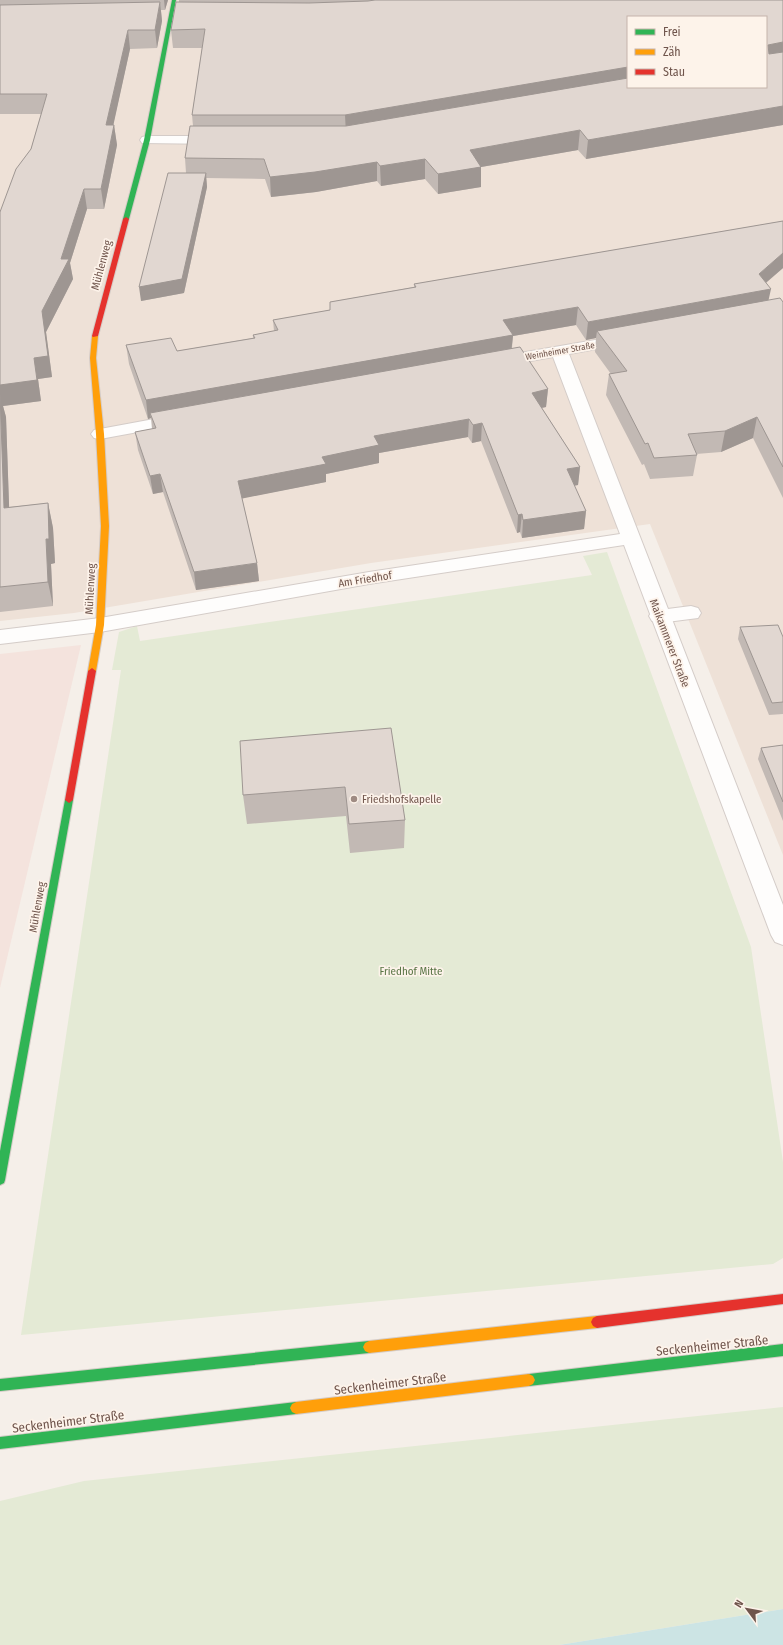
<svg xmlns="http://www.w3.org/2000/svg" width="783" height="1645" font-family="'Fira Sans Condensed',sans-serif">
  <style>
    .residential { fill: #eee1d7; fill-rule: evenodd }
    .commercial { fill: #f4e3dd }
    .green { fill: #e4ead5 }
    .water { fill: #cce4e4 }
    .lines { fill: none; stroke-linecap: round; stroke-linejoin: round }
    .lane-casing { stroke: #d4ccc8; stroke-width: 2 }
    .street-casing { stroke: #d4ccc8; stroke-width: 2 }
    .fast-casing { stroke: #d4cbc6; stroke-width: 2 }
    .slow-casing { stroke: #d4cbc6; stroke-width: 2 }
    .jam-casing { stroke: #d4cbc6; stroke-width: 2 }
    .lane { fill: #fefdfc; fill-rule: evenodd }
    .street { fill: #fefdfc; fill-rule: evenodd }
    .fast { fill: #30b455; fill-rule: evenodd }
    .slow { fill: #ff9f0a; fill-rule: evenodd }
    .jam { fill: #e5322d; fill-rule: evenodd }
    .wall { fill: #c2b9b4; fill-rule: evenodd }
    .shaded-wall { fill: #9e9692 }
    .building { fill: #e1d7d1; stroke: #9e9692 }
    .poi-dot { fill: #9f8b83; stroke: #fdf3ea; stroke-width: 1.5 }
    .labels { text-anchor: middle; stroke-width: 3.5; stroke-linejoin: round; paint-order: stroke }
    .far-street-label { font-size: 9px; fill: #70554c; stroke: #fdf3ea }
    .street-label { font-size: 11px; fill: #70554c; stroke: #fdf3ea }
    .poi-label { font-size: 11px; fill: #70554c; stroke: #fdf3ea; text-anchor: start }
    .park-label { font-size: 11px; fill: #597545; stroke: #fdf3ea }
    .near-street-label { font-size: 13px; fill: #70554c; stroke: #fdf3ea }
  </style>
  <rect width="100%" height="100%" fill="#f5efe9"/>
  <!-- residential -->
  <path class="residential" d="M0 0H783V855L650 524 371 563 74 613 0 621ZM628 17H766V87H628Z"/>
  <!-- commercial -->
  <path class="commercial" d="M81 645 0 988V654Z"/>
  <!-- green -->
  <path class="green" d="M607 552 751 947 783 1162V1258L773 1264 21 1335 121 670H112L119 632 137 626 140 641 592 575 583 556Z
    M783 1407V1609L559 1645H0V1501L84 1481Z"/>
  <!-- water -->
  <path class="water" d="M783 1609V1645H559Z"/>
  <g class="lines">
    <!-- lane casing -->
    <g class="lane-casing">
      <path id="lane" d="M691 606 698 608 701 613 698 618 659 623 652 621 649 616 652 611Z"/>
    </g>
    <!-- street casing -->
    <g class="street-casing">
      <path id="street" d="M147 136H218L223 137 225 140 223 143 218 144 142 143 140 140 142 137Z
        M624 335 630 337 632 340 630 343 569 354 783 905V945L775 942 771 935 624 545 369 584 100 632 0 644V630L100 618 369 572 620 534 553 357 497 367 491 365 489 362 491 359 497 357Z
        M181 414 187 415 190 419 187 423 100 439 94 438 91 434 94 430 100 429Z"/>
    </g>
    <!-- fast casing -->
    <g class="fast-casing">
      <path id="fast" d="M172 0H176L150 140 129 219 126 221 123 219 144 140Z
        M69 797 73 800 5 1180 4 1183 0 1185V1151L65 800Z
        M369 1341 373 1343 375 1347 373 1351 369 1353 0 1391V1379Z
        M783 1344V1356L529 1386 525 1384 523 1380 525 1376 529 1374Z
        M296 1402 300 1404 302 1408 300 1412 296 1414 0 1449V1437Z"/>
    </g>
    <!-- slow casing -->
    <g class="slow-casing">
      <path id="slow" d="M95 334 98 336 96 358 104 434 109 526 104 625 96 671 92 674 88 671 96 625 101 526 96 434 90 358 92 336Z
        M597 1316 601 1318 603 1322 601 1326 597 1328 369 1353 365 1351 363 1347 365 1343 369 1341Z
        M529 1374 533 1376 535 1380 533 1384 529 1386 296 1414 292 1412 290 1408 292 1404 296 1402Z"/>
    </g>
    <!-- jam casing -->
    <g class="jam-casing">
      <path id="jam" d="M126 217 129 219 98 336 93 337 92 336 123 219Z
        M92 668 96 671 73 800 69 803 65 800 88 671Z
        M783 1294V1304L597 1328 593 1326 591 1322 593 1318 597 1316Z"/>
    </g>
    <!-- lane -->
    <use href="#lane" class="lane"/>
    <!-- street -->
    <use href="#street" class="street"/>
    <!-- fast -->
    <use href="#fast" class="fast"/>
    <!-- slow -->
    <use href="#slow" class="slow"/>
    <!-- jam -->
    <use href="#jam" class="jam"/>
  </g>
  <!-- wall -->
  <path class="wall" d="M0 0H168L165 10H161L162 21 157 48 130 49 113 125H114L117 145 104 209H87L70 263 73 279 46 332 52 377 38 379 41 401 3 406 6 417 9 507 48 503 53 528 55 563 51 564 53 606 0 612V212L31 149 41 114H0Z
    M179 0H783V125L586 159 578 150 481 167V187L438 194 425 179 381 186 377 181 316 192 271 197 265 179 206 178 207 187 184 293 141 301 186 173 185 158 193 126 192 115 202 48H173L171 30 179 2ZM628 17 766 87H628Z
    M783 221V268L766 283 768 300 783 302V498L753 438 721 452 696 454 697 455 693 476 650 479 644 464 642 465 606 395 609 374H611L595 352 596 338 586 340 576 325 513 336 512 348 548 389 546 407 542 408 580 467 578 485 574 486 586 511 584 529 522 538 520 532 517 533 481 441 472 443 468 437 379 453V463L326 474V482L242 498 257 563 259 581 196 590 163 492 153 494 138 450 135 432 152 429 151 418 148 419 129 364 126 345 177 351 253 338V335L274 331 273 320 330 310V302L414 287V284Z
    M740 627 783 637V714L769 715 738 639Z
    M391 728 405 820 404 848 350 853 346 816 247 824 243 795Z
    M783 745V821L758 759 761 748Z"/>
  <!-- shaded-wall -->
  <path class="shaded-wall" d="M164 0H168L165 10Z
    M160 2 162 21 157 48 155 30Z
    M128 30 130 49 109 145 106 125Z
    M783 42V60L766 64 768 45Z
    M628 67V86L346 134 345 115Z
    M783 106V125L586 159 588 140Z
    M114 125 117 145 104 209 101 189Z
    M580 130 578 150 481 167V187L438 194V174L470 150Z
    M425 159V179L381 186 380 166Z
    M377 162V181L316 192 271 197 270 177Z
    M206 173 207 187 184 293 141 301 139 287Z
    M84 189 87 209 70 263 73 279 46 332 52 377 38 379 41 401 3 406 6 417 10 532 4 508 0 406V385L34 358 42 311 61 259Z
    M783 253V268L755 292 759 274Z
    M771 289 767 307 597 331 596 338 586 340 588 322Z
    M578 307 576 325 513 336 511 353 150 413 151 418 148 419 146 400 503 320Z
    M548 389 546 407 530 410 532 393Z
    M757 417 753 438 721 452 725 431Z
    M469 419 468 437 379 453V463L326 474V482L240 499 238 481 322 457 374 436Z
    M482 423 481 441 472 443 473 425Z
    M580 467 578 485 565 487 567 469Z
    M160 474 163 492 153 494 150 476Z
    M48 503 53 528 55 563 51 564 53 606 48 582 46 539Z
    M586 511 584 529 522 538 523 520Z
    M522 514 520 532 517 533 518 515Z
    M257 563 259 581 196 590 194 572Z"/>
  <!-- building -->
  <path class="building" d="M375 0H783V42L768 45 769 54 783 52V106L588 140 580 130 470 150 481 167 438 174 425 159 380 166 377 162 315 172 270 177 264 159 185 158 190 126H346L628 78V87H766V17H628V67L345 115H192L205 29 171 30 176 2 309 3 368 1Z
    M160 2 155 30H128L106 125H114L101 189H84L61 259H69L42 311 48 356 34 358 37 380 0 385V212L16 169 31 149 47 94H0V5Z
    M168 173H206L182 279 139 287Z
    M783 221V253L759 274 771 289 588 322 578 307 503 320 513 335 146 400 126 345 171 338 177 351 255 338 253 335 278 330 273 320 330 310V302L416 287 414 284Z
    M780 298 783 302V467L757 417 725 431 688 434 697 455 654 458 648 443 645 444 609 374 627 371 597 331Z
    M520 347 548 389 532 393 580 467 567 469 586 511 523 520 522 514 518 515 482 423 473 425 469 419 374 436 379 445 322 457 326 464 238 481 257 563 194 572 160 474 150 476 135 432 156 428 150 413Z
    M0 393 4 508 48 503 49 539H46L48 582 0 587Z
    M778 625 783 637V702L772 703 740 627Z
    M391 728 405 820 349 824 345 787 243 795 240 741Z
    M783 745V802L761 748Z"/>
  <!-- markers -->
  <circle class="poi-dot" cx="354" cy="799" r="4"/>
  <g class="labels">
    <!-- far-street labels -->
    <g class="far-street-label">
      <text transform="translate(560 351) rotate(-10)" y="3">Weinheimer Straße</text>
    </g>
    <!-- street labels -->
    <g class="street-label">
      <text transform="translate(101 265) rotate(-75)" y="4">Mühlenweg</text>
      <text transform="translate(365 579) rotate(-9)" y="4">Am Friedhof</text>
      <text transform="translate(90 589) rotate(-87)" y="4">Mühlenweg</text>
      <text transform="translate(670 643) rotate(69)" y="4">Maikammerer Straße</text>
      <text transform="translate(37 907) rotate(-80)" y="4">Mühlenweg</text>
    </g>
    <!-- poi labels -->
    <g class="poi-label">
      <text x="362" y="803">Friedshofskapelle</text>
    </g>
    <!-- park labels -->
    <g class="park-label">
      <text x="411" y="975">Friedhof Mitte</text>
    </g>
    <!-- near-street labels -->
    <g class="near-street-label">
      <text transform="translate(712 1345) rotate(-6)" y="5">Seckenheimer Straße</text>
      <text transform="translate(390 1383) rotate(-7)" y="5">Seckenheimer Straße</text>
      <text transform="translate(68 1421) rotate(-7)" y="5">Seckenheimer Straße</text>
    </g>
  </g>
  <!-- legend -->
  <rect x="627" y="16" width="140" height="72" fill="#fdf3ea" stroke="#c5b4ab"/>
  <rect x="635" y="29" width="20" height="6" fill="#30b455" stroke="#c5b4ab"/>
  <text x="663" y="36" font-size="12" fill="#70554c">Frei</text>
  <rect x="635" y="49" width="20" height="6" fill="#ff9f0a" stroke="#c5b4ab"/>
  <text x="663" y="56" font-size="12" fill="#70554c">Zäh</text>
  <rect x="635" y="69" width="20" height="6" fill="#e5322d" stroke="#c5b4ab"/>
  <text x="663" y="76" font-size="12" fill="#70554c">Stau</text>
  <!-- north arrow -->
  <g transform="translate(747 1609) rotate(302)" stroke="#fdf3ea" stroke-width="3" paint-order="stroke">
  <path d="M0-3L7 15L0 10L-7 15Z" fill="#70554c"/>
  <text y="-6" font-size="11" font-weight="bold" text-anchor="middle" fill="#70554c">N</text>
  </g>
</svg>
